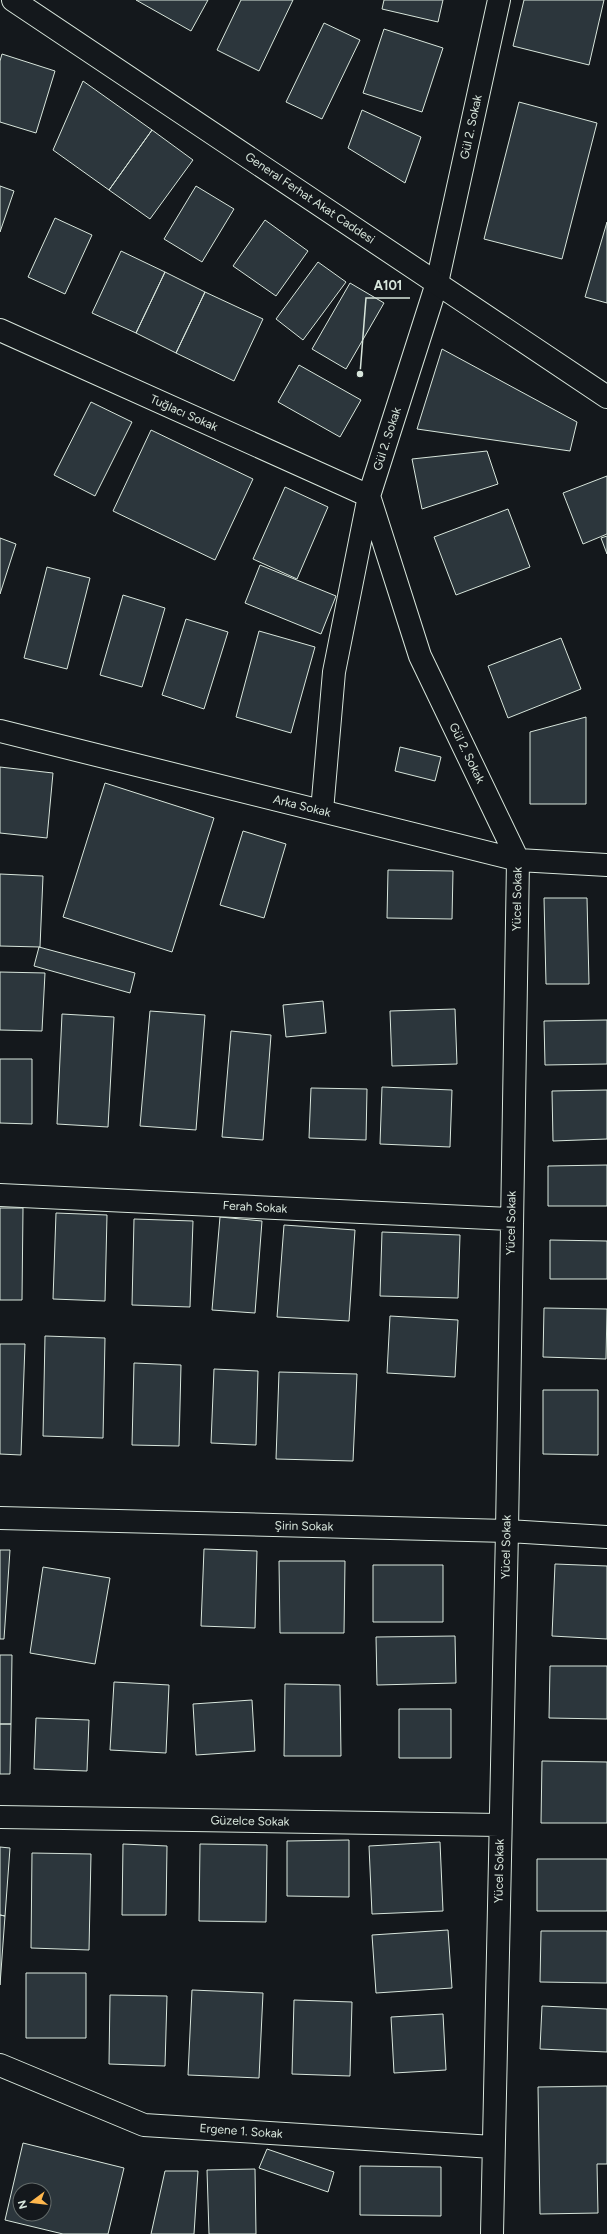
<svg xmlns="http://www.w3.org/2000/svg" width="607" height="2234" font-family="Figtree,sans-serif">
  <style>
    .building { fill: #2c363c; stroke: #d8e6dc; fill-rule: evenodd }
    .lines { fill: none; stroke-linecap: round; stroke-linejoin: round }
    .minor-casing { stroke: #d8e6dc; stroke-width: 24 }
    .tertiary-casing { stroke: #d8e6dc; stroke-width: 24 }
    .minor { stroke: #14181c; stroke-width: 22 }
    .tertiary { stroke: #14181c; stroke-width: 22 }
    .labels { text-anchor: middle; stroke-width: 3; stroke-linejoin: round; paint-order: stroke }
    .street-label { font-size: 12px; fill: #d8e6dc; stroke: #14181c }
    .leader { fill: none; stroke: #d8e6dc; stroke-width: 1.5 }
    .callout-dot { fill: #d8e6dc; stroke: #14181c; stroke-width: 1.5 }
    .callout-label { font-size: 13px; text-anchor: middle; font-weight: bold; fill: #d8e6dc; stroke: #14181c; stroke-width: 3; stroke-linejoin: round; paint-order: stroke }
  </style>
  <rect width="100%" height="100%" fill="#14181c"/>
  <!-- building -->
  <path class="building" d="M136 0H208L191 31Z
    M241 0H293L259 71 217 50Z
    M384 0H443L438 22 382 9Z
    M524 0H604L589 65 513 46Z
    M324 23 360 40 322 119 286 102Z
    M384 29 443 48 422 112 363 93Z
    M2 54 55 71 36 133 0 122V61Z
    M83 81 152 130 109 190 53 150Z
    M519 102 597 123 562 259 484 239Z
    M362 110 421 137 405 183 348 148Z
    M152 130 193 160 150 219 109 190Z
    M0 186 14 191 0 232Z
    M196 186 234 209 202 262 164 239Z
    M55 218 92 235 65 294 28 277Z
    M265 220 308 251 276 296 233 266Z
    M607 222V303L585 297Z
    M121 251 165 272 136 333 92 313Z
    M318 262 346 282 303 340 276 319Z
    M165 272 205 292 176 353 136 333Z
    M350 283 384 303 346 369 312 349Z
    M205 292 263 319 234 381 176 353Z
    M442 349 577 422 570 451 417 429Z
    M299 365 361 400 340 437 278 402Z
    M91 402 132 422 95 496 54 475Z
    M151 430 253 479 215 560 113 511Z
    M487 451 498 484 422 509 412 459Z
    M607 476V534L583 544 563 493Z
    M285 487 328 507 297 579 253 559Z
    M508 509 530 567 456 595 434 537Z
    M607 536V554L601 538Z
    M0 538 16 544 0 594Z
    M260 565 336 596 321 634 245 603Z
    M47 567 90 578 67 669 24 658Z
    M123 595 165 608 142 687 100 675Z
    M186 619 228 632 204 709 162 695Z
    M259 631 315 647 291 733 236 717Z
    M561 638 581 689 508 718 488 666Z
    M586 717V804H530V732Z
    M400 747 441 757 435 781 395 771Z
    M0 767 53 773 47 838 0 833Z
    M105 783 214 818 172 952 63 917Z
    M243 831 286 844 264 918 220 905Z
    M388 870 453 871 452 919 387 918Z
    M0 874 43 876 40 947 0 946Z
    M544 898H587L589 984H546Z
    M39 947 135 973 130 993 34 966Z
    M0 972 45 973 42 1031 0 1030Z
    M323 1001 326 1033 286 1037 283 1005Z
    M455 1009 457 1064 392 1066 390 1011Z
    M150 1011 205 1015 196 1130 140 1126Z
    M62 1014 114 1017 108 1127 57 1124Z
    M607 1020V1064L545 1065 544 1021Z
    M231 1031 271 1035 263 1140 222 1137Z
    M0 1059H32V1124L0 1123Z
    M382 1087 452 1090 450 1147 380 1144Z
    M311 1088 367 1089 366 1140 309 1138Z
    M607 1090V1139L553 1141 552 1091Z
    M607 1165V1206H548V1166Z
    M0 1208H23L22 1300H0Z
    M56 1213 107 1215 105 1301 53 1299Z
    M220 1217 262 1221 255 1313 212 1310Z
    M134 1219 193 1221 190 1307 132 1305Z
    M284 1225 355 1230 349 1321 277 1317Z
    M382 1232 460 1235 458 1298 380 1296Z
    M550 1240 607 1241V1279H550Z
    M544 1308 607 1309 606 1359 543 1357Z
    M390 1316 458 1320 455 1377 387 1373Z
    M45 1336 105 1338 103 1438 43 1436Z
    M0 1344H25L21 1455 0 1454Z
    M134 1363 181 1365 179 1446 132 1445Z
    M214 1369 258 1371 256 1445 211 1443Z
    M279 1372 357 1374 353 1461 276 1459Z
    M543 1390H598V1455L543 1454Z
    M204 1549 257 1551 255 1628 201 1626Z
    M0 1550H10L4 1639H0Z
    M279 1561H345L344 1633H280Z
    M555 1564 607 1566V1639L552 1636Z
    M373 1565H443V1622H373Z
    M43 1567 110 1578 95 1664 30 1653Z
    M455 1636 456 1683 377 1685 376 1637Z
    M0 1655H12L11 1724H0Z
    M550 1666H607V1719L549 1718Z
    M114 1682 169 1685 166 1753 110 1750Z
    M285 1684 340 1685 341 1756H284Z
    M252 1700 255 1751 196 1755 193 1704Z
    M399 1709H451V1758H399Z
    M36 1718 89 1720 87 1771 34 1769Z
    M0 1724H11L10 1774H0Z
    M542 1761 607 1762V1823H541Z
    M349 1840V1897L287 1896V1841Z
    M440 1842 443 1911 372 1914 369 1846Z
    M123 1844 167 1846 166 1915H122Z
    M200 1844 267 1845 266 1922 199 1921Z
    M0 1847 10 1848 5 1916 0 1915Z
    M32 1853 91 1854 89 1950 31 1948Z
    M537 1859H607V1911H537Z
    M0 1915 5 1916 0 1985Z
    M448 1930 452 1988 376 1993 372 1935Z
    M541 1931H607V1983L540 1982Z
    M26 1973H86V2038H26Z
    M192 1990 263 1993 259 2078 188 2075Z
    M110 1995 167 1996 165 2066 109 2064Z
    M294 2000 352 2002 350 2076 292 2074Z
    M542 2006 607 2009V2052L540 2049Z
    M443 2014 446 2070 394 2073 391 2017Z
    M607 2086V2164H597L598 2213 540 2214 538 2087Z
    M23 2143 124 2168 108 2234H63L5 2220ZM20 2190H44V2214H20Z
    M267 2149 334 2172 328 2192 259 2168Z
    M360 2166 441 2167V2216L360 2215Z
    M255 2169 256 2234H209L207 2170Z
    M165 2171H198L194 2234H151Z"/>
  <g class="lines">
    <!-- minor casing -->
    <g class="minor-casing">
      <path id="minor" d="M0 330 369 496
        M369 496 420 656 518 860 507 1531 492 2234
        M0 731 518 860 607 865
        M322 811 334 672 369 496 437 283 499 0
        M0 1195 511 1219
        M0 1518 507 1531 607 1537
        M0 1817 499 1825
        M0 2065 144 2125 493 2147"/>
    </g>
    <!-- tertiary casing -->
    <g class="tertiary-casing">
      <path id="tertiary" d="M13 0 607 397"/>
    </g>
    <!-- minor -->
    <use href="#minor" class="minor"/>
    <!-- tertiary -->
    <use href="#tertiary" class="tertiary"/>
  </g>
  <g class="labels">
    <!-- street labels -->
    <g class="street-label">
      <text transform="translate(471 127) rotate(-78)" y="4">Gül 2. Sokak</text>
      <text transform="translate(310 198) rotate(34)" y="4">General Ferhat Akat Caddesi</text>
      <text transform="translate(184 413) rotate(24)" y="4">Tuğlacı Sokak</text>
      <text transform="translate(387 439) rotate(-72)" y="4">Gül 2. Sokak</text>
      <text transform="translate(467 753) rotate(64)" y="4">Gül 2. Sokak</text>
      <text transform="translate(302 806) rotate(14)" y="4">Arka Sokak</text>
      <text transform="translate(517 899) rotate(-89)" y="4">Yücel Sokak</text>
      <text transform="translate(255 1207) rotate(3)" y="4">Ferah Sokak</text>
      <text transform="translate(511 1223) rotate(-89)" y="4">Yücel Sokak</text>
      <text transform="translate(304 1526) rotate(1)" y="4">Şirin Sokak</text>
      <text transform="translate(506 1547) rotate(-89)" y="4">Yücel Sokak</text>
      <text transform="translate(250 1821) rotate(1)" y="4">Güzelce Sokak</text>
      <text transform="translate(499 1871) rotate(-89)" y="4">Yücel Sokak</text>
      <text transform="translate(241 2131) rotate(4)" y="4">Ergene 1. Sokak</text>
    </g>
  </g>
  <!-- callouts -->
  <path class="leader" d="M360 374L366 298H410"/>
  <circle class="callout-dot" cx="360" cy="374" r="4"/>
  <g class="callout-label">
    <text x="388" y="290">A101</text>
  </g>
  <!-- north arrow -->
  <g transform="translate(32 2202) rotate(255)"><circle r="19" fill="#14181c" stroke="#626a69"/>
  <path d="M0-3L7 15L0 10L-7 15Z" fill="#ffb74d"/>
  <text y="-6" font-size="11" font-weight="bold" text-anchor="middle" fill="#d8e6dc">N</text>
  </g>
</svg>
